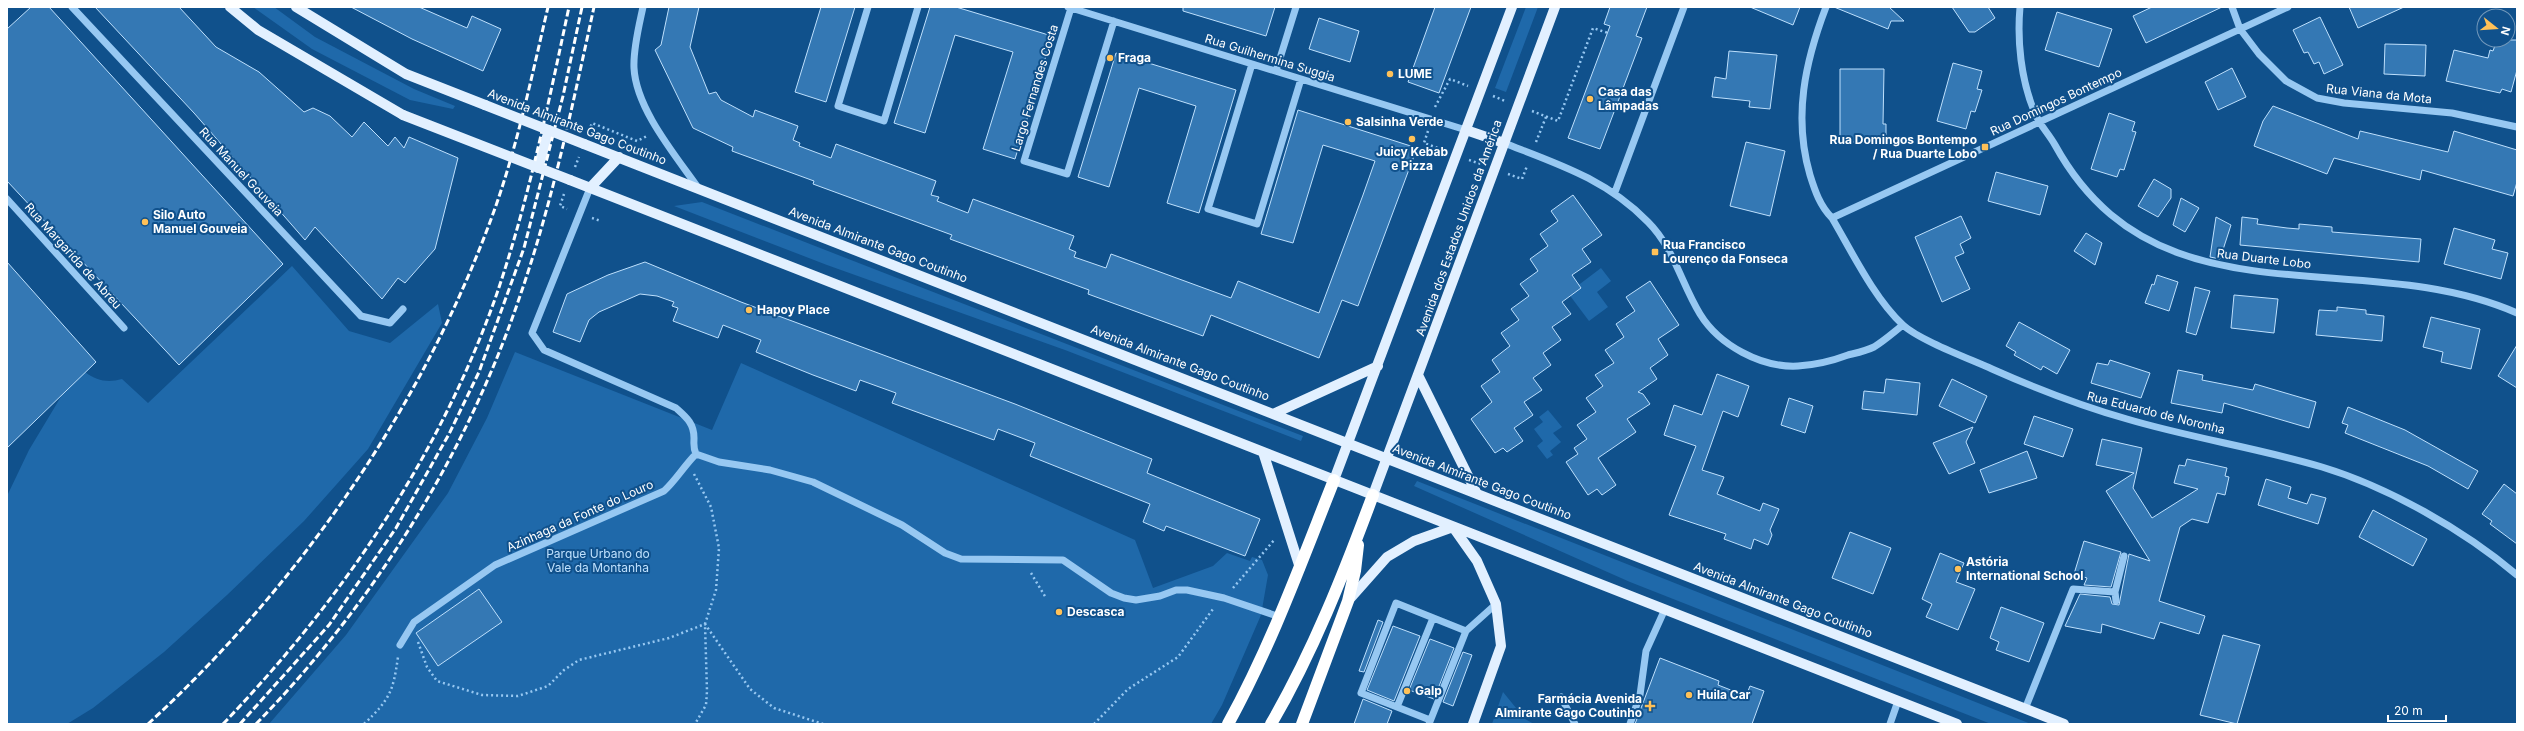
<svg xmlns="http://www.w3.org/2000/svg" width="2524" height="731" font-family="Inter,sans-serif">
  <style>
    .green { fill: #1f69aa }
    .building { fill: #3478b4; stroke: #bee0fd }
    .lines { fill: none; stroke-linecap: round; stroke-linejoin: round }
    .path { stroke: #97c8f2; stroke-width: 2.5; stroke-dasharray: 2 3; stroke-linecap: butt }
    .minor { stroke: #97c8f2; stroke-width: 7 }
    .major { stroke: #e2f0ff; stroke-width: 10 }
    .highway { stroke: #fff; stroke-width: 12 }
    .rail { stroke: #fff; stroke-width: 3; stroke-dasharray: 7 3; stroke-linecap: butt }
    .major-bridge { stroke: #e2f0ff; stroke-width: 10 }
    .poi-dot { fill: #ffc158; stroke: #10518c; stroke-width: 1.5 }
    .labels { text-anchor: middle; stroke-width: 4; stroke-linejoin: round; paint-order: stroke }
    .poi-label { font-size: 12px; font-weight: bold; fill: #fff; stroke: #10518c; text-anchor: start }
    .street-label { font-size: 12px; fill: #fff; stroke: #10518c }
    .park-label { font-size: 12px; fill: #bee0fd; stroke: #10518c }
  </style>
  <rect width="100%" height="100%" fill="#10518c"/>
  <!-- green -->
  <path class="green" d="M253 7H274L315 37 414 89 455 106 453 109 410 100 312 49Z
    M1526 7H1538L1506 92 1495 88Z
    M702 202 1303 436 1301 441 1065 350 827 265 674 206Z
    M292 266 349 331 390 343 438 304 442 323 368 449 304 521 227 595 164 652 93 708 67 724H7V496L29 450 62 395 85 372C97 381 108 383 122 379L148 403Z
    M1601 268 1611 281 1597 292 1608 307 1589 321 1568 293Z
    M515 352 712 430 741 363 1135 540 1153 588 1213 566 1227 553 1250 561 1252 557 1262 560 1268 575 1261 615 1222 705 1211 724H269L346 635 448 493 487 418Z
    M1548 410 1562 427 1553 433 1561 442 1550 451 1553 455 1547 459 1537 446 1543 441 1534 429 1543 422 1539 417Z
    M1417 481 2031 724H1991L1630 582 1414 486Z
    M1503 692 1525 719 1534 724H1492Z"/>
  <!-- building -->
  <path class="building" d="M31 7H49L283 264 179 365 7 181V29Z
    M95 7H179L216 47 259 72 304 112 313 108 330 116 352 137 364 122 388 146 395 137 404 148 409 137 458 158 435 249 405 283 398 278 382 299 315 227 305 240 194 113Z
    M351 7H419L467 28 472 16 501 29 483 71 412 39Z
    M669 7H699L690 47 709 94 716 92 721 100 753 117 755 110 798 126 793 140 800 143 799 146 831 158 836 144 936 181 931 195 939 197 937 201 968 213 973 199 1074 236 1069 249 1076 252 1074 257 1106 268 1111 254 1231 298 1238 281 1319 313 1363 195 1375 161 1323 145 1293 243 1261 234 1298 110 1417 148 1358 306 1342 300 1319 358 1211 315 1203 336 1088 294 1089 290 950 239 952 235 813 184 814 181 732 151 733 147 693 128 655 50 661 45Z
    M821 7H855L826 102 795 92Z
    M930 7H956L1052 36 1015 159 983 149 1013 52 955 35 925 133 894 123Z
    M1183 7H1275L1266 36 1183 11Z
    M1435 7H1471L1439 93 1408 82Z
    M1610 7H1647L1636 36 1642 38 1600 149 1568 138 1610 26 1604 24Z
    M1750 7H1800L1793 25Z
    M1834 7H1889L1904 21H1891L1888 29Z
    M1952 7H1988L1995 18 1975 32H1969Z
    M2152 7H2222L2146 43 2133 16Z
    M2349 7H2404L2358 28Z
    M2057 12 2112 29 2099 67 2045 50Z
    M2320 17 2343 65 2324 74 2319 62 2314 64 2308 52 2304 53 2293 30Z
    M1319 18 1359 31 1350 62 1309 49Z
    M2497 40H2517V70L2511 92 2502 89 2500 93 2446 81 2454 50 2488 58 2490 50 2493 51Z
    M2385 44 2426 45 2425 76 2384 74Z
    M1729 51 1777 55 1770 109 1749 107 1750 101 1712 97 1715 77 1726 79Z
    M1116 53 1236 90 1199 213 1167 203 1196 106 1139 88 1109 187 1078 177Z
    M1953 63 1982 71 1977 89 1982 90 1975 112 1971 111 1966 129 1937 121Z
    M2232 68 2246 97 2218 110 2205 82Z
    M1840 69H1884L1883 124H1886V142H1840Z
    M2273 106 2358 139 2360 131 2448 152 2454 131 2517 150V182L2513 196 2422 170 2420 180 2334 158 2327 174 2254 146 2263 121Z
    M2109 113 2135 122 2132 131 2136 132 2124 170 2120 169 2117 177 2091 169Z
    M1746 142 1785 151 1770 216 1730 206Z
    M1996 172 2048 186 2040 215 1988 201Z
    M2154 179 2171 189V198L2158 217 2138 206Z
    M1573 195 1602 235 1582 249 1591 262 1572 275 1581 288 1562 302 1571 314 1552 327 1561 340 1543 353 1551 365 1533 378 1542 390 1524 402 1533 415 1514 428 1523 441 1507 452 1503 448 1495 453 1471 419 1492 402 1481 386 1500 372 1492 360 1510 346 1501 333 1519 320 1511 309 1529 296 1520 284 1538 271 1530 259 1548 246 1540 234 1558 221 1551 211Z
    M2181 198 2199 208 2185 232 2173 225Z
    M1961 216 1971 238 1960 244 1964 253 1955 257 1970 289 1942 302 1915 237Z
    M2216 217 2231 225 2220 259 2210 257Z
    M2242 217 2258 219 2257 224 2287 228 2299 229V224L2332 227V232L2421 239 2419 262 2240 245Z
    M2454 228 2495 240 2492 249 2508 253 2501 279 2444 264Z
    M2086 233 2102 243 2095 265 2074 251Z
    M7 262 96 362 7 448Z
    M645 262 741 302 1015 404 1152 459 1147 473 1260 519 1245 556 1166 526 1164 531 1143 522 1150 504 1030 456 1035 443 1027 440 998 429 994 440 892 403 896 393 860 380 856 391 813 375 756 352 761 340 723 325 718 338 673 321 678 308 672 306 674 302 657 296 640 294 599 312 589 320 580 342 553 332 567 294 608 275Z
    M2157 275 2178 282 2169 311 2145 303 2152 284 2154 285Z
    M1650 281 1679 325 1658 339 1668 355 1650 368 1657 379 1638 392 1643 394 1650 404 1627 419 1636 432 1598 458 1616 485 1602 495 1597 489 1588 495 1566 462 1578 454 1574 448 1587 439 1577 425 1596 412 1586 398 1603 386 1595 375 1614 363 1605 350 1624 337 1616 324 1635 311 1626 297Z
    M2195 287 2210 291 2196 335 2186 332Z
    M2234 295 2278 299 2274 333 2231 328Z
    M2337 307 2366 310V314L2384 316 2382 341 2316 335 2319 310 2337 311Z
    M2431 317 2480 329 2471 369 2441 362 2443 352 2423 347Z
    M2019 322 2070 350 2057 374 2043 366 2041 370 2014 355 2016 352 2006 346Z
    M2517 345V388L2498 376Z
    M2110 360 2150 373 2141 398 2091 383 2097 363 2108 365Z
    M2178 370 2203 375 2202 380 2253 390 2255 384 2316 402 2309 428 2224 403 2222 413 2171 403Z
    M1717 374 1749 386 1738 417 1723 411 1702 470 1724 477 1717 494 1760 511 1763 503 1779 509 1770 530 1772 535 1768 545 1754 539 1751 549 1724 539 1726 534 1669 515 1696 446 1664 435 1674 405 1702 415Z
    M1886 379 1920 383 1917 415 1862 409 1864 391 1884 393Z
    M1952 379 1987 396 1975 423 1939 406Z
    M1789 398 1813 406 1805 433 1781 425Z
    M2348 407 2405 430 2478 471 2468 489 2428 466 2345 433 2348 425 2342 423Z
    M2034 416 2073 429 2063 457 2024 444Z
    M1973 427 1966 442 1975 463 1949 474 1933 443Z
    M2102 439 2142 448 2133 488 2152 518 2198 489 2174 483 2179 465 2185 466 2187 459 2227 468 2225 476 2229 477 2225 495 2217 493 2208 523 2192 519 2180 527 2159 601 2205 616 2199 634 2160 622 2154 639 2102 624 2101 633 2065 626 2080 594 2110 597 2112 604 2119 605 2129 554 2150 561 2106 491 2134 473 2096 465Z
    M2027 451 2037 478 1989 493 1980 470Z
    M2266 479 2291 487 2288 498 2307 504 2311 494 2326 498 2318 524 2258 505Z
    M2504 484 2517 494V544L2490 524 2492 521 2482 514Z
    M2373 510 2427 539 2413 566 2359 537Z
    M1850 532 1891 548 1873 594 1832 578Z
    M2084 541 2121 552 2111 587 2084 585 2087 578 2074 574Z
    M1940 553 1964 563 1956 582 1975 589 1958 630 1926 617 1932 604 1922 599Z
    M479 589 502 622 438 666 416 633Z
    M2001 607 2044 623 2029 662 1996 650 1999 642 1990 638Z
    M1378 620 1383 622 1364 672 1359 671Z
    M1393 626 1420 636 1394 701 1367 690Z
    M2223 635 2260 645 2237 724 2200 715Z
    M1430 639 1454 648 1434 699 1409 690Z
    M1463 652 1472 655 1453 706 1443 702Z
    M1660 658 1719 681 1718 685 1746 696 1750 686 1764 691 1752 724H1635Z
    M1363 699 1392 711 1387 724H1354Z"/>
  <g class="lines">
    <!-- path -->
    <path class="path" d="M1493 96 1505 101
      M1435 107 1450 79 1468 86
      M1532 111 1558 121 1593 28 1608 33
      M589 131 592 123 637 141 647 136
      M1428 131 1424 143 1443 150
      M1536 142 1546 117
      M1469 160 1481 164
      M575 167 579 157
      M1508 174 1522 179 1527 166
      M564 194 560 206 567 209
      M592 218 601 221
      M694 474 711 507 719 548 716 590 705 624 707 691 706 705 695 724
      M1031 573 1046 598
      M1233 588 1275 539
      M418 642 427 667 437 681 482 695 518 696 548 686 564 670 579 660 669 638 705 624 750 689 774 708 823 724
      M364 724C390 699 393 692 398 657
      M1094 724 1128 689 1178 657 1213 609"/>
    <!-- minor -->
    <path class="minor" d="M72 7 361 316 390 323 403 309
      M643 7C639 26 633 49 634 68 636 109 676 156 699 189
      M868 7 838 106 884 121 918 7
      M1068 7 1466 130
      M1826 7C1805 62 1793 117 1810 175 1815 191 1820 206 1832 218 1852 252 1874 298 1903 325 1919 340 1970 359 1992 369 2037 389 2081 406 2127 419 2191 438 2258 448 2322 467 2388 487 2464 530 2517 575
      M2020 7C2017 41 2021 79 2034 111 2038 123 2049 134 2055 145 2157 330 2358 243 2517 313
      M2232 7 2240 29 2259 54 2286 81 2317 98 2344 103 2452 113 2517 127
      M1071 8 1024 161 1067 174 1114 21
      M1252 64 1208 209 1257 224 1301 79
      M1276 71 1296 7
      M1504 143C1558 164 1606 179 1648 222 1674 248 1681 283 1700 314 1719 345 1761 368 1798 366 1815 365 1832 361 1848 355 1856 353 1866 351 1874 347 1884 341 1894 332 1903 325
      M590 188 532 333 544 350 676 408C686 417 694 423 694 438 694 444 693 448 696 454
      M1615 192 1684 7
      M7 199 124 328
      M1832 218 2288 7
      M696 454 719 462 770 470 813 482 902 525 945 553 961 559 1063 560 1111 593 1124 598 1136 600 1160 596 1176 590H1187L1224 598 1280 617
      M2115 592 2116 601
      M400 645 414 622 495 565 664 491C676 480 684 466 696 454
      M1561 697 1575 724
      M1397 707 1361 693 1396 603 1466 631
      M2025 709 2073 589 2115 592 2124 556
      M1430 720 1397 707 1433 618
      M1429 724 1466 631 1496 604
      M1630 724 1640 695 1646 651 1665 609
      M1890 724 1898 701"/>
    <!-- major -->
    <path class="major" d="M230 7 258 30 403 115
      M296 7 406 74 485 105
      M1466 130 1504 143
      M584 144 2064 724
      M538 168 549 130
      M570 180 1957 724
      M590 188 619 157
      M1418 375 1477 494
      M1273 414 1378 366
      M1263 452 1300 568
      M1334 480 1512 7
      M1373 495 1555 7
      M1453 527 1477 561 1496 604 1501 646 1473 724
      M1348 601 1387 557 1414 541 1453 527"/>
    <!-- highway -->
    <path class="highway" d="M1228 724C1271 646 1301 563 1334 480
      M1271 724C1313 652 1344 573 1373 495
      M1302 724 1348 601 1355 571 1358 545"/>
    <!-- rail -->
    <path class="rail" d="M148 724C297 587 419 412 490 222 516 153 531 79 548 7
      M223 724C341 601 437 460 495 299 528 204 548 105 569 7
      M240 724 329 625 396 528 449 434 479 372 524 248 563 96 582 7
      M256 724C374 603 467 454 521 293 553 200 573 103 594 7"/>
    <!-- major-bridge -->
    <path class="major-bridge" d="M485 105 584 144
      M403 115 570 180"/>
  </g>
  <!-- markers -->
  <g class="poi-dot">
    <circle cx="1110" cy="58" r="4"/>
    <circle cx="1390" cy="74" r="4"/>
    <circle cx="1590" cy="99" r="4"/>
    <circle cx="1348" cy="122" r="4"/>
    <circle cx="1412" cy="139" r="4"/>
    <rect x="1981" y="143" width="8" height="8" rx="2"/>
    <circle cx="145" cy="222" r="4"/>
    <rect x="1651" y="248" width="8" height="8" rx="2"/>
    <circle cx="749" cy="310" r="4"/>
    <circle cx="1958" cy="569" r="4"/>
    <circle cx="1059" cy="612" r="4"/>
    <circle cx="1407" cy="691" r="4"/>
    <circle cx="1689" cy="695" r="4"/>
    <path d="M1648 700h4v4h4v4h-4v4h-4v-4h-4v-4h4z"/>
  </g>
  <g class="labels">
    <!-- poi labels -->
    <g class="poi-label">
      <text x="1118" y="62">Fraga</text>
      <text x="1398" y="78">LUME</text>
      <text x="1598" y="96">Casa das<tspan x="1598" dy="14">Lâmpadas</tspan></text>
      <text x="1356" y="126">Salsinha Verde</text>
      <text x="1977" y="144" text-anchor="end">Rua Domingos Bontempo<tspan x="1977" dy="14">/ Rua Duarte Lobo</tspan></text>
      <text x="1412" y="156" text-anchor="middle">Juicy Kebab<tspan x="1412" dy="14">e Pizza</tspan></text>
      <text x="153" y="219">Silo Auto<tspan x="153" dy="14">Manuel Gouveia</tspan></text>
      <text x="1663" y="249">Rua Francisco<tspan x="1663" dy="14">Lourenço da Fonseca</tspan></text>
      <text x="757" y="314">Hapoy Place</text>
      <text x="1966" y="566">Astória<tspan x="1966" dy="14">International School</tspan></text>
      <text x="1067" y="616">Descasca</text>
      <text x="1415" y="695">Galp</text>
      <text x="1697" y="699">Huila Car</text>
      <text x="1642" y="703" text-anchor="end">Farmácia Avenida<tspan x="1642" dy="14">Almirante Gago Coutinho</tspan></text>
    </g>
    <!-- street labels -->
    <g class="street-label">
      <text transform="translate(1270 58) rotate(17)" y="4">Rua Guilhermina Suggia</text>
      <text transform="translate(1035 88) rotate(-73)" y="4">Largo Fernandes Costa</text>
      <text transform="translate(2379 94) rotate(6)" y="4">Rua Viana da Mota</text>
      <text transform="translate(2056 102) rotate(-25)" y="4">Rua Domingos Bontempo</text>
      <text transform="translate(577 127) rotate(21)" y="4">Avenida Almirante Gago Coutinho</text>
      <text transform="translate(241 172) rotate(47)" y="4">Rua Manuel Gouveia</text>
      <text transform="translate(1459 228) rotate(-70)" y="4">Avenida dos Estados Unidos da América</text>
      <text transform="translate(878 245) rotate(21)" y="4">Avenida Almirante Gago Coutinho</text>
      <text transform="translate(73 256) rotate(48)" y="4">Rua Margarida de Abreu</text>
      <text transform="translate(2264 259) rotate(7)" y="4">Rua Duarte Lobo</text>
      <text transform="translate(1180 363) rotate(21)" y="4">Avenida Almirante Gago Coutinho</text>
      <text transform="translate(2156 413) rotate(14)" y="4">Rua Eduardo de Noronha</text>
      <text transform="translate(1482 482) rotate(21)" y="4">Avenida Almirante Gago Coutinho</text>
      <text transform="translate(580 516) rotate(-24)" y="4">Azinhaga da Fonte do Louro</text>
      <text transform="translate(1783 600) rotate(21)" y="4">Avenida Almirante Gago Coutinho</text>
    </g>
    <!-- park labels -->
    <g class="park-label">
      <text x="598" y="558">Parque Urbano do<tspan x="598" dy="14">Vale da Montanha</tspan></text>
    </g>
  </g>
  <!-- border -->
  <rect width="2524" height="731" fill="none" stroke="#ffffff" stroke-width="16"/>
  <!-- north arrow -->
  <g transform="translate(2496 28) rotate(107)"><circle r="19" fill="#10518c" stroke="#7097ba"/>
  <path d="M0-3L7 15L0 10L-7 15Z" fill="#ffc158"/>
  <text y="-6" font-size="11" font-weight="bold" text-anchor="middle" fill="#ffffff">N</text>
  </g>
  <!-- scale -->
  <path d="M2388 715v6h58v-6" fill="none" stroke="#ffffff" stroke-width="2"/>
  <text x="2394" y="715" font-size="12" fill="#ffffff" stroke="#10518c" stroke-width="3" paint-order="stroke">20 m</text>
</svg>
